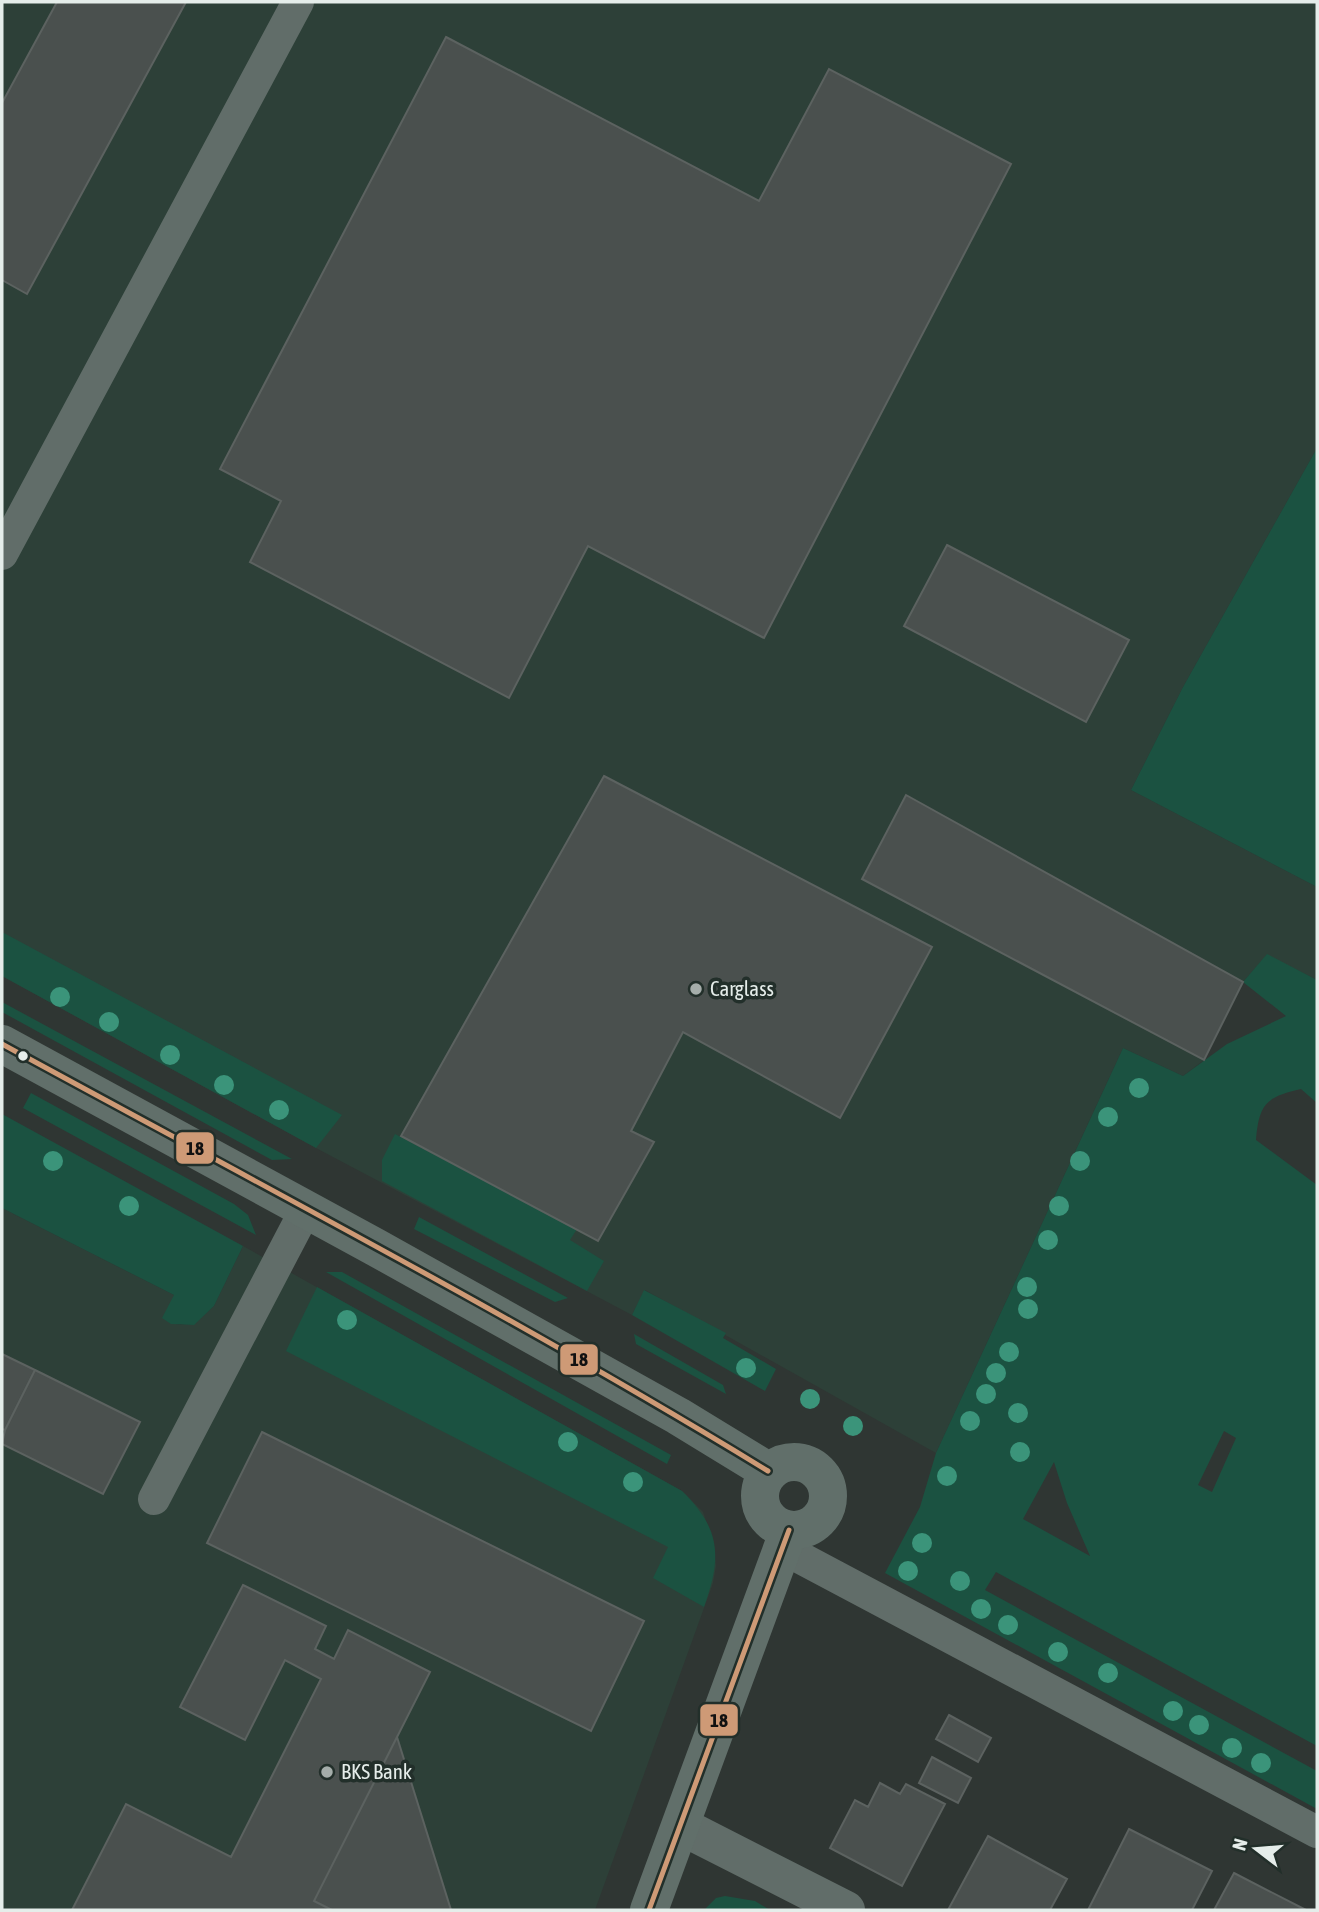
<svg xmlns="http://www.w3.org/2000/svg" width="1319" height="1912" font-family="'Asap Condensed',sans-serif">
  <style>
    .built { fill: #2d4038 }
    .green { fill: #1b5241; fill-rule: evenodd }
    .building { fill: #4a504e; stroke: #5c6260; stroke-width: 2 }
    .lines { fill: none; stroke-linecap: round; stroke-linejoin: round }
    .lane { stroke: #616d69; stroke-width: 32 }
    .street { stroke: #616d69; stroke-width: 38 }
    .secondary { stroke: #616f6a; stroke-width: 38 }
    .bus-1-casing { stroke: #222f2a; stroke-width: 10 }
    .bus-1 { stroke: #ce9a76; stroke-width: 5 }
    .tree { fill: #3b947a }
    .poi-dot { fill: #a5adaa; stroke: #222f2a; stroke-width: 2.5 }
    .bus-dot { fill: #e5edea; stroke: #222f2a; stroke-width: 2.5 }
    .labels { text-anchor: middle; stroke-width: 7; stroke-linejoin: round; paint-order: stroke }
    .poi-label { font-size: 21px; fill: #e5edea; stroke: #222f2a; text-anchor: start }
    .line-badge { stroke: #222f2a; stroke-width: 2.5 }
    .pale-badge-label { font-size: 19px; text-anchor: middle; font-weight: bold; fill: #111 }
  </style>
  <rect width="100%" height="100%" fill="#2f3633"/>
  <!-- built -->
  <path class="built" d="M2 2H1317V448L1183 687 1131 790 1317 887V980L1267 955 1243 982 1204 1060 1183 1076 1123 1048 936 1453 645 1290 632 1315 316 1148 2 976Z
    M2 1208 174 1295 171 1323 181 1325 194 1324 214 1306 243 1246 682 1491 703 1512 714 1544 716 1566 713 1583 595 1910H2Z"/>
  <!-- green -->
  <path class="green" d="M1317 448V887L1131 790 1183 687Z
    M2 932 342 1115 316 1148 2 976Z
    M1267 954 1317 980V1103L1301 1089C1266 1097 1259 1104 1256 1140L1317 1185V1746L996 1572 985 1590 1317 1771V1809L885 1573 920 1507 936 1453 1123 1048 1183 1076 1227 1044 1286 1016 1243 982ZM1224 1431 1236 1438 1212 1492 1198 1485ZM1054 1462 1067 1503 1090 1556 1023 1519Z
    M2 1002 292 1159 272 1160 2 1012Z
    M31 1093 234 1204 248 1215 256 1235 23 1108Z
    M2 1114 243 1246 214 1306 194 1325 171 1324 162 1318 174 1295 2 1208Z
    M395 1134 577 1229 570 1240 604 1261 587 1291 382 1181V1160Z
    M419 1217 568 1298 555 1302 414 1229Z
    M326 1272H342L671 1455 667 1464Z
    M317 1287 682 1491C721 1529 722 1557 704 1607L653 1578 668 1547 286 1351Z
    M644 1290 726 1333 723 1338 776 1369 765 1391 632 1315Z
    M634 1334 723 1385 726 1394 636 1344Z
    M725 1896 755 1901 770 1910H704L716 1898Z"/>
  <!-- building -->
  <path class="building" d="M57 2H186L27 294 2 280V103Z
    M446 37 759 201 829 69 1011 164 764 638 588 546 509 698 250 562 281 501 220 469Z
    M947 545 1129 640 1086 722 904 626Z
    M604 776 932 947 840 1118 683 1032 631 1131 654 1142 598 1241 401 1136Z
    M906 795 1243 982 1204 1060 862 879Z
    M2 1354 35 1370 5 1430 2 1429Z
    M35 1370 140 1422 103 1494 2 1444 5 1430Z
    M262 1432 644 1621 591 1731 207 1543Z
    M243 1585 326 1626 315 1649 334 1659 348 1630 430 1672 314 1901 332 1910H72L126 1804 231 1857 321 1679 285 1660 245 1740 180 1707Z
    M949 1715 991 1738 978 1762 936 1739Z
    M397 1737 451 1910H332L314 1901Z
    M932 1757 971 1778 958 1803 919 1783Z
    M880 1783 900 1794 906 1784 945 1804 902 1886 830 1848 855 1800 868 1807Z
    M1129 1829 1212 1871 1192 1910H1088Z
    M988 1836 1067 1879 1050 1910H948Z
    M1234 1873 1306 1910H1214Z"/>
  <g class="lines">
    <!-- lane -->
    <path class="lane" d="M2 554 298 2
      M154 1499 306 1209
      M782 1548 1317 1832"/>
    <!-- street -->
    <path class="street" d="M681 1826 846 1910"/>
    <!-- secondary -->
    <path class="secondary" d="M2 1044 375 1247 678 1416 768 1471
      M760 1496a34 34 0 1 1 68 0a34 34 0 1 1-68 0Z
      M649 1910 789 1530"/>
    <!-- bus-1 casing -->
    <g class="bus-1-casing">
      <path id="bus-1" d="M2 1044C259 1184 519 1319 768 1471
        M649 1910 789 1530"/>
    </g>
    <!-- bus-1 -->
    <use href="#bus-1" class="bus-1"/>
  </g>
  <!-- trees -->
  <g class="tree">
    <circle cx="60" cy="997" r="10"/>
    <circle cx="109" cy="1022" r="10"/>
    <circle cx="170" cy="1055" r="10"/>
    <circle cx="224" cy="1085" r="10"/>
    <circle cx="1139" cy="1088" r="10"/>
    <circle cx="279" cy="1110" r="10"/>
    <circle cx="1108" cy="1117" r="10"/>
    <circle cx="53" cy="1161" r="10"/>
    <circle cx="1080" cy="1161" r="10"/>
    <circle cx="129" cy="1206" r="10"/>
    <circle cx="1059" cy="1206" r="10"/>
    <circle cx="1048" cy="1240" r="10"/>
    <circle cx="1027" cy="1287" r="10"/>
    <circle cx="1028" cy="1309" r="10"/>
    <circle cx="347" cy="1320" r="10"/>
    <circle cx="1009" cy="1352" r="10"/>
    <circle cx="746" cy="1368" r="10"/>
    <circle cx="996" cy="1373" r="10"/>
    <circle cx="986" cy="1394" r="10"/>
    <circle cx="810" cy="1399" r="10"/>
    <circle cx="1018" cy="1413" r="10"/>
    <circle cx="970" cy="1421" r="10"/>
    <circle cx="853" cy="1426" r="10"/>
    <circle cx="568" cy="1442" r="10"/>
    <circle cx="1020" cy="1452" r="10"/>
    <circle cx="947" cy="1476" r="10"/>
    <circle cx="633" cy="1482" r="10"/>
    <circle cx="922" cy="1543" r="10"/>
    <circle cx="908" cy="1571" r="10"/>
    <circle cx="960" cy="1581" r="10"/>
    <circle cx="981" cy="1609" r="10"/>
    <circle cx="1008" cy="1625" r="10"/>
    <circle cx="1058" cy="1652" r="10"/>
    <circle cx="1108" cy="1673" r="10"/>
    <circle cx="1173" cy="1711" r="10"/>
    <circle cx="1199" cy="1725" r="10"/>
    <circle cx="1232" cy="1748" r="10"/>
    <circle cx="1261" cy="1763" r="10"/>
  </g>
  <!-- markers -->
  <g class="poi-dot">
    <circle cx="696" cy="989" r="7"/>
    <circle cx="327" cy="1772" r="7"/>
  </g>
  <circle class="bus-dot" cx="23" cy="1056" r="6"/>
  <g class="labels">
    <!-- poi labels -->
    <g class="poi-label">
      <text x="710" y="996">Carglass</text>
      <text x="341" y="1779">BKS Bank</text>
    </g>
  </g>
  <g class="line-badge">
    <rect x="175" y="1131" width="40" height="34" rx="7" fill="#ce9a76"/>
    <rect x="559" y="1343" width="40" height="33" rx="7" fill="#ce9a76"/>
    <rect x="699" y="1703" width="40" height="34" rx="7" fill="#ce9a76"/>
  </g>
  <g class="pale-badge-label">
    <text x="195" y="1155">18</text>
    <text x="579" y="1366">18</text>
    <text x="719" y="1727">18</text>
  </g>
  <!-- border -->
  <rect width="1319" height="1912" fill="none" stroke="#e5edea" stroke-width="7"/>
  <!-- north arrow -->
  <g transform="translate(1256 1849) rotate(286)" stroke="#222f2a" stroke-width="5" paint-order="stroke">
  <path d="M0-5L12 26L0 18L-12 26Z" fill="#e5edea"/>
  <text y="-10" font-size="19" font-weight="bold" text-anchor="middle" fill="#e5edea">N</text>
  </g>
</svg>
